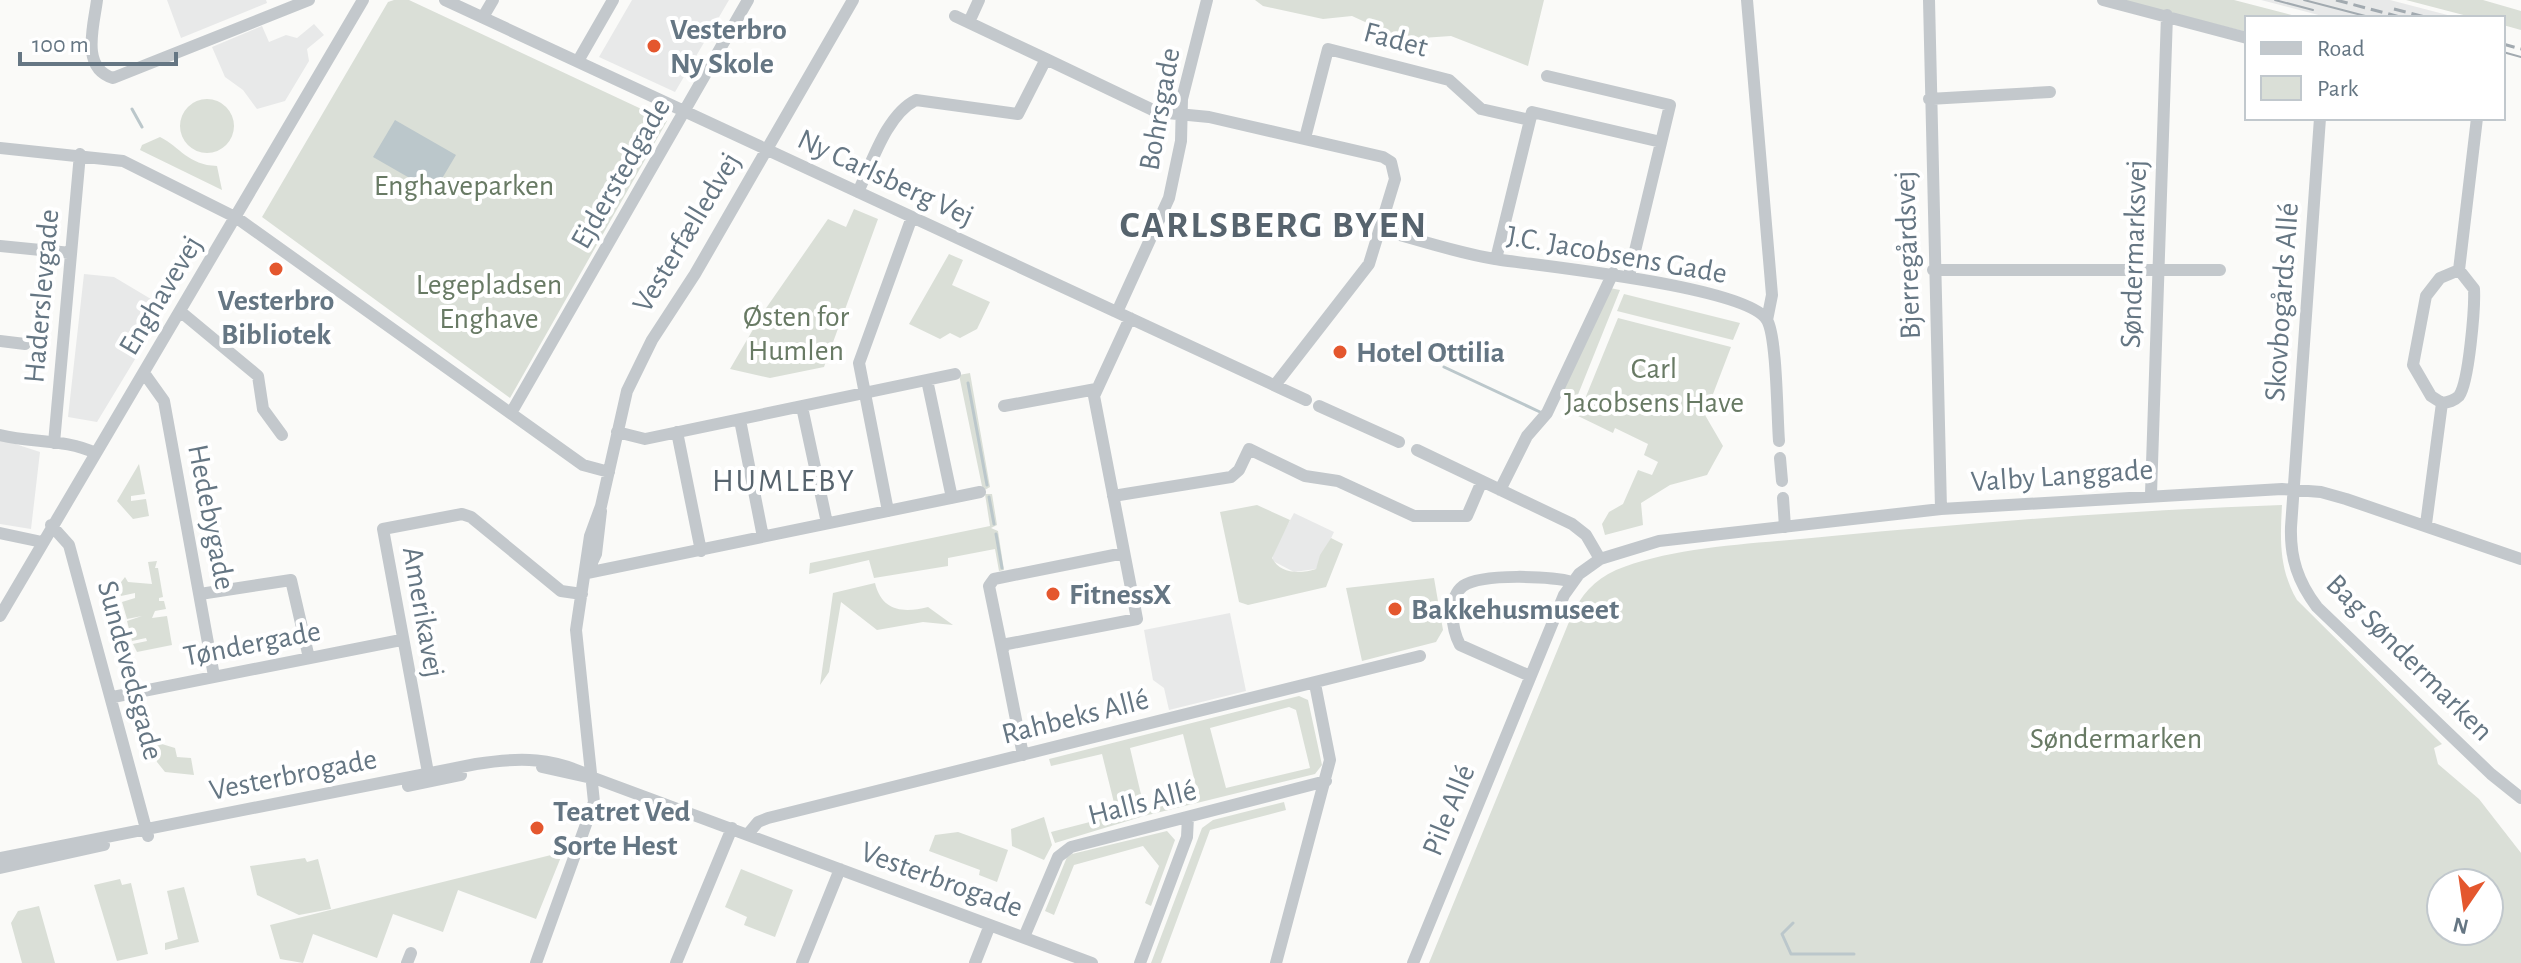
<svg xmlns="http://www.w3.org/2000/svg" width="2521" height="963" font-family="'Alegreya Sans',sans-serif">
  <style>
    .built { fill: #e8e9e9 }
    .green { fill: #dadfd7; fill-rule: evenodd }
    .water { fill: #bbc7cb }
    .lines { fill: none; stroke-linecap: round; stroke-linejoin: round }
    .stream { stroke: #bbc7cb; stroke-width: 3 }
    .minor { stroke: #c3c8cc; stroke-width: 12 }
    .tram { stroke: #a2aab0; stroke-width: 2 }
    .rail { stroke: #a2aab0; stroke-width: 3; stroke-dasharray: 12 6; stroke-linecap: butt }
    .poi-dot { fill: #e4572e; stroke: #fff; stroke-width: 3 }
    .labels { text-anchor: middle; stroke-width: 8; stroke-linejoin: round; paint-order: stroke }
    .poi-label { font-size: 30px; font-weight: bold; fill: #657683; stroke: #fff; text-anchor: start }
    .street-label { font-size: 30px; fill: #657683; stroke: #fff }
    .park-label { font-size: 30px; fill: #687a64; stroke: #fff }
    .neighbourhood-label { font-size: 32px; letter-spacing: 2px; fill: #57646e; stroke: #fff }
    .district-label { font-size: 38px; font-weight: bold; letter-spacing: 2px; fill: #57646e; stroke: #fff }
  </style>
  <rect width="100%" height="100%" fill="#fafaf8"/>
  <!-- built -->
  <path class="built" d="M167 0H266L267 3 181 38Z
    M632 0H729L675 92 599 57Z
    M2261 0H2390L2459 18H2330Z
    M314 24 324 35 307 49 309 61 285 101 257 109 243 90 225 77 212 47 262 26 269 42 286 35 297 38Z
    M84 274 114 277 166 308 97 422 68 417Z
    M0 439 40 452 31 529 0 524Z
    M1294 513 1334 532 1316 569 1294 572 1273 561 1272 554Z
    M1230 613 1246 691 1169 710 1164 688 1153 680 1144 630Z"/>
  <!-- green -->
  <path class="green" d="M394 0H409L667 121 510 398 262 217 388 2Z
    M1255 0H1544L1528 66 1451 36 1422 38 1389 33 1352 16 1323 19 1263 6Z
    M2118 0H2234L2303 18H2247V32Z
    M2406 0H2483L2521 11V30L2503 25V18H2475Z
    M180 126a27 27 0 1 1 54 0a27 27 0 1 1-54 0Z
    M160 137C180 147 188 165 217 166L222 190 140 150 142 145Z
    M854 209 878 219 824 367 770 378 730 369 762 314 828 219 846 227Z
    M949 254 963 260 952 285 990 302 977 329 960 338 950 333 940 339 909 324Z
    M1610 288 1620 290 1573 407 1568 405 1572 396 1562 391Z
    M1624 294 1740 323 1733 340 1617 311Z
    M1618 318 1731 347 1705 415 1723 446 1707 475 1670 485 1641 503 1643 525 1605 535 1602 524 1609 512 1623 504 1638 470 1652 475 1658 462 1644 455 1648 444 1615 428 1613 433 1578 416Z
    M970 373 990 487 983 491 959 375Z
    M139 464 145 494 131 496V501L146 499 149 516 133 519 117 501Z
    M985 494H992L997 525 991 528 998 531 1004 570 999 571 995 549 948 558V566L874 578 869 560 809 574 810 563 990 526Z
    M1257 505 1290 520 1272 558C1280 574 1300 574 1316 569L1320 555 1331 538 1343 544 1326 587 1248 605 1239 602 1220 512Z
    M2282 505C2280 540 2279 569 2297 600L2442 744 2434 748 2438 764 2479 799 2521 853V963H1429L1571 617C1581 595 1594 580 1616 570 1676 545 1768 543 1832 536 1982 522 2132 510 2282 505ZM2489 883V931H2441V883Z
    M157 561 155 568H158L163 597 159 598V601H164L166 609 155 611 152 618 167 616 172 645 137 652 133 644 147 641 146 638 132 641 127 621 142 616 127 619 122 602 135 598V593L121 596 118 586 125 577 128 582 152 584 148 562Z
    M1434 578 1443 630 1436 642 1362 661 1346 588Z
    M875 583C882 612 904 613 928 607L953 625 923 622 877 630 841 602 829 672 820 685 833 593Z
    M1299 696 1308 700 1322 765 1315 774 1144 816 1055 843 1051 832 1117 815 1102 754 1051 766 1049 759ZM1289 707 1296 710 1310 768 1226 788 1210 728ZM1183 734 1198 794 1144 807 1130 748Z
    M152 741 175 748 177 757 191 758 194 775 165 772 157 762Z
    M1284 802 1286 810 1210 830 1161 963H1151L1202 828 1213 820Z
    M1044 817 1052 845 1044 860 1012 846 1011 829Z
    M1167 831 1175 840 1151 906 1145 903 1159 866 1143 846 1074 865 1054 915 1045 911 1067 857 1072 854Z
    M958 832 1008 850 997 882 979 875 980 870 929 851 935 835Z
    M563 852 536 919 458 890 443 932 393 914 377 958 313 934 303 963 280 959 270 925Z
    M305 858 307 862 318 859 331 909 299 915 257 895 250 866Z
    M741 869 793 890 775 937 744 925 747 917 725 907Z
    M120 879 122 885 131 883 148 954 117 961 94 885Z
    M184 887 199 942 165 950V943L178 939 167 891Z
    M39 906 55 963H22L11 923 18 911Z"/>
  <!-- water -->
  <path class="water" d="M395 120 456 155 434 192 373 157Z"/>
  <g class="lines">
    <!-- stream -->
    <path class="stream" d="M132 109 142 127
      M1444 367 1540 412
      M968 383 987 485
      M989 497 994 524
      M996 534 1002 568
      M1793 923 1782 934 1791 954H1854"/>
    <!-- minor -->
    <path class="minor" d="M97 0C94 25 80 68 113 78L309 0
      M445 0 1306 400
      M1747 0 1772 295 1767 320
      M1929 0 1941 509
      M2103 0 2247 38
      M955 16 1046 59
      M483 17 493 0
      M969 22 979 0
      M578 61 613 0
      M1547 76 1670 105 1629 276
      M1929 99 2050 92
      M2320 118 2291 527C2290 558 2298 582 2317 607L2491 774 2521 798
      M1305 138 1328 49 1449 80 1481 109 1530 120
      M0 148 123 161 237 218 583 465 609 472
      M858 192C872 163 886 115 916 100L1018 114 1046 59 1157 112 1209 117 1383 157 1391 162 1395 179 1369 264 1275 385
      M1382 230C1419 240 1457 253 1495 259 1539 266 1746 286 1767 320 1777 337 1777 417 1779 441
      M0 246 71 253
      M1496 259 1532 112 1661 142
      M1933 270H2220
      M2459 270 2474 289C2475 307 2469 382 2459 396 2454 401 2449 402 2442 403L2431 396 2413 365 2426 296 2440 278Z
      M2459 270 2477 118
      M181 312 258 376 263 409 282 435
      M1117 312 1169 198 1181 141 1182 99 1207 0
      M0 341 25 344
      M144 373 164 401 214 676
      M927 380 952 498
      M1004 406 1096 389
      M1319 406 1399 442
      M802 407 827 523
      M511 413 748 0
      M740 420 763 537
      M617 432 645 439 955 374
      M677 432 701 551
      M0 435C32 443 67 439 95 453
      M54 443 80 154
      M1417 450 1572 524 1586 535 1600 559
      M1780 458 1782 481
      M1500 490 1527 436 1547 413 1613 273
      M2151 494 2167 15
      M1113 496 1231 477 1239 470 1249 449 1305 476 1338 481 1414 516H1467L1482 481
      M1783 498 1785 527
      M888 511 859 363 912 217
      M2426 524 2442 403
      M51 525 69 545 148 836
      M0 533 42 542
      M587 573 980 492
      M587 573 596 554 601 511
      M200 594 291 580 309 658
      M0 616 363 0
      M1002 649 989 586 994 579 1124 553
      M1530 676 1460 645C1452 630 1447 598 1463 586 1482 573 1551 576 1573 582
      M113 697 401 640
      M1023 755 1002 649 1007 644 1137 619 1094 396 1130 318
      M542 767 587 777
      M429 778 383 529 462 514 471 517 561 591 582 594
      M408 786 461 775
      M748 834 758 822 768 818 1420 656
      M0 858 476 764C520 757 554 757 594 778L1092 963
      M0 868 104 845
      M1024 937 1058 857 1071 847 1326 781
      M407 963 411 953
      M536 963 594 802 576 630 590 536 601 506 627 391 652 340 695 274 853 0
      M676 963 732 828
      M802 963 840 869
      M975 963 990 925
      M1140 963 1187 837 1188 817
      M1276 963 1330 760 1315 684
      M1413 963 1564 595 1579 574 1600 559 1659 541 1941 509 2282 489 2321 492 2346 499 2521 559"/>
    <!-- tram -->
    <path class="tram" d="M2275 0 2313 10
      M2304 0 2373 18
      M2503 52 2521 57"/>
    <!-- rail -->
    <path class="rail" d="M2336 0 2404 18
      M2394 9 2429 18
      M2503 44 2521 49"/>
  </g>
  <!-- markers -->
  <g class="poi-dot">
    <circle cx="654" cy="46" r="8"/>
    <circle cx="276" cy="269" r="8"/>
    <circle cx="1340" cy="352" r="8"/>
    <circle cx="1053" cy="594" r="8"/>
    <circle cx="1395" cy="609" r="8"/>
    <circle cx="537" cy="828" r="8"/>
  </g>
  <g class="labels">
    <!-- poi labels -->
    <g class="poi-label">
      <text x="670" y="39">Vesterbro<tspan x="670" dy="34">Ny Skole</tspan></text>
      <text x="276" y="310" text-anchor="middle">Vesterbro<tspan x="276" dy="34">Bibliotek</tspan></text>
      <text x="1356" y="362">Hotel Ottilia</text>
      <text x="1069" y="604">FitnessX</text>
      <text x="1411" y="619">Bakkehusmuseet</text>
      <text x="553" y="821">Teatret Ved<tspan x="553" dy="34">Sorte Hest</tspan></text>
    </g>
    <!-- street labels -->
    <g class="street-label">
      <text transform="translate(1396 39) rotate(15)" y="10">Fadet</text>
      <text transform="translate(1159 109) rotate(-80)" y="10">Bohrsgade</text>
      <text transform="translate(620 173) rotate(-60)" y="10">Ejderstedgade</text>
      <text transform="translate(886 177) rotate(25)" y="10">Ny Carlsberg Vej</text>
      <text transform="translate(686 232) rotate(-59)" y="10">Vesterfælledvej</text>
      <text transform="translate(1617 254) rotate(10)" y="10">J.C. Jacobsens Gade</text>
      <text transform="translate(2133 254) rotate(-88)" y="10">Søndermarksvej</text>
      <text transform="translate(1907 255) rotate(-92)" y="10">Bjerregårdsvej</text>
      <text transform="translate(160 295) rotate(-59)" y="10">Enghavevej</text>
      <text transform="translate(41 296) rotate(-85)" y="10">Haderslevgade</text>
      <text transform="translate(2281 302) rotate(-86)" y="10">Skovbogårds Allé</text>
      <text transform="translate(2062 475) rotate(-4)" y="10">Valby Langgade</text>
      <text transform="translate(212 517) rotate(79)" y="10">Hedebygade</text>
      <text transform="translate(424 612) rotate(80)" y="10">Amerikavej</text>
      <text transform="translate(252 643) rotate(-11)" y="10">Tøndergade</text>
      <text transform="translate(2410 657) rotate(45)" y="10">Bag Søndermarken</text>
      <text transform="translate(131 670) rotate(75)" y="10">Sundevedsgade</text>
      <text transform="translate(1075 716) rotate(-14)" y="10">Rahbeks Allé</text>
      <text transform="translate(293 774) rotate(-11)" y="10">Vesterbrogade</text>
      <text transform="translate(1142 802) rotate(-14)" y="10">Halls Allé</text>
      <text transform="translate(1448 810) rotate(-68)" y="10">Pile Allé</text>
      <text transform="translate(942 879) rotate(20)" y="10">Vesterbrogade</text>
    </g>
    <!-- park labels -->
    <g class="park-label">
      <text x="464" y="195">Enghaveparken</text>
      <text x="489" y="294">Legepladsen<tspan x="489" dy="34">Enghave</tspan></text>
      <text x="796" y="326">Østen for<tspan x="796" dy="34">Humlen</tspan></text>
      <text x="1654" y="378">Carl<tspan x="1654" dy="34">Jacobsens Have</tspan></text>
      <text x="2116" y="748">Søndermarken</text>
    </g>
    <!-- neighbourhood labels -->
    <g class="neighbourhood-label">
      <text x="784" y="491">HUMLEBY</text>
    </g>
    <!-- district labels -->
    <g class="district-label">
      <text x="1274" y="237">CARLSBERG BYEN</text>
    </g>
  </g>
  <!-- legend -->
  <rect x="2245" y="16" width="260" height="104" fill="#ffffff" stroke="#c1c8cd" stroke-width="2"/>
  <rect x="2261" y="42" width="40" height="12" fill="#c3c8cc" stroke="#c1c8cd" stroke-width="2"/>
  <text x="2317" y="56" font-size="24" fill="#657683">Road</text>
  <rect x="2261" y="76" width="40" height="24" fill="#dadfd7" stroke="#c1c8cd" stroke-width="2"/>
  <text x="2317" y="96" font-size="24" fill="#657683">Park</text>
  <!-- north arrow -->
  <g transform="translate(2465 907) rotate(193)"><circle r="38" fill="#ffffff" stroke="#c1c8cd" stroke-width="2"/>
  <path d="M0-6L14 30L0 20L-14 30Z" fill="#e4572e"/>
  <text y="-12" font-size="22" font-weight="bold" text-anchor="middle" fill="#657683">N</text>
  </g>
  <!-- scale -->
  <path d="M20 52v12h156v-12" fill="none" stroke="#657683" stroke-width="4"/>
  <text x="32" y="52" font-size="24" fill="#657683" stroke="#ffffff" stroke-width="6" paint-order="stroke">100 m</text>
</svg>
